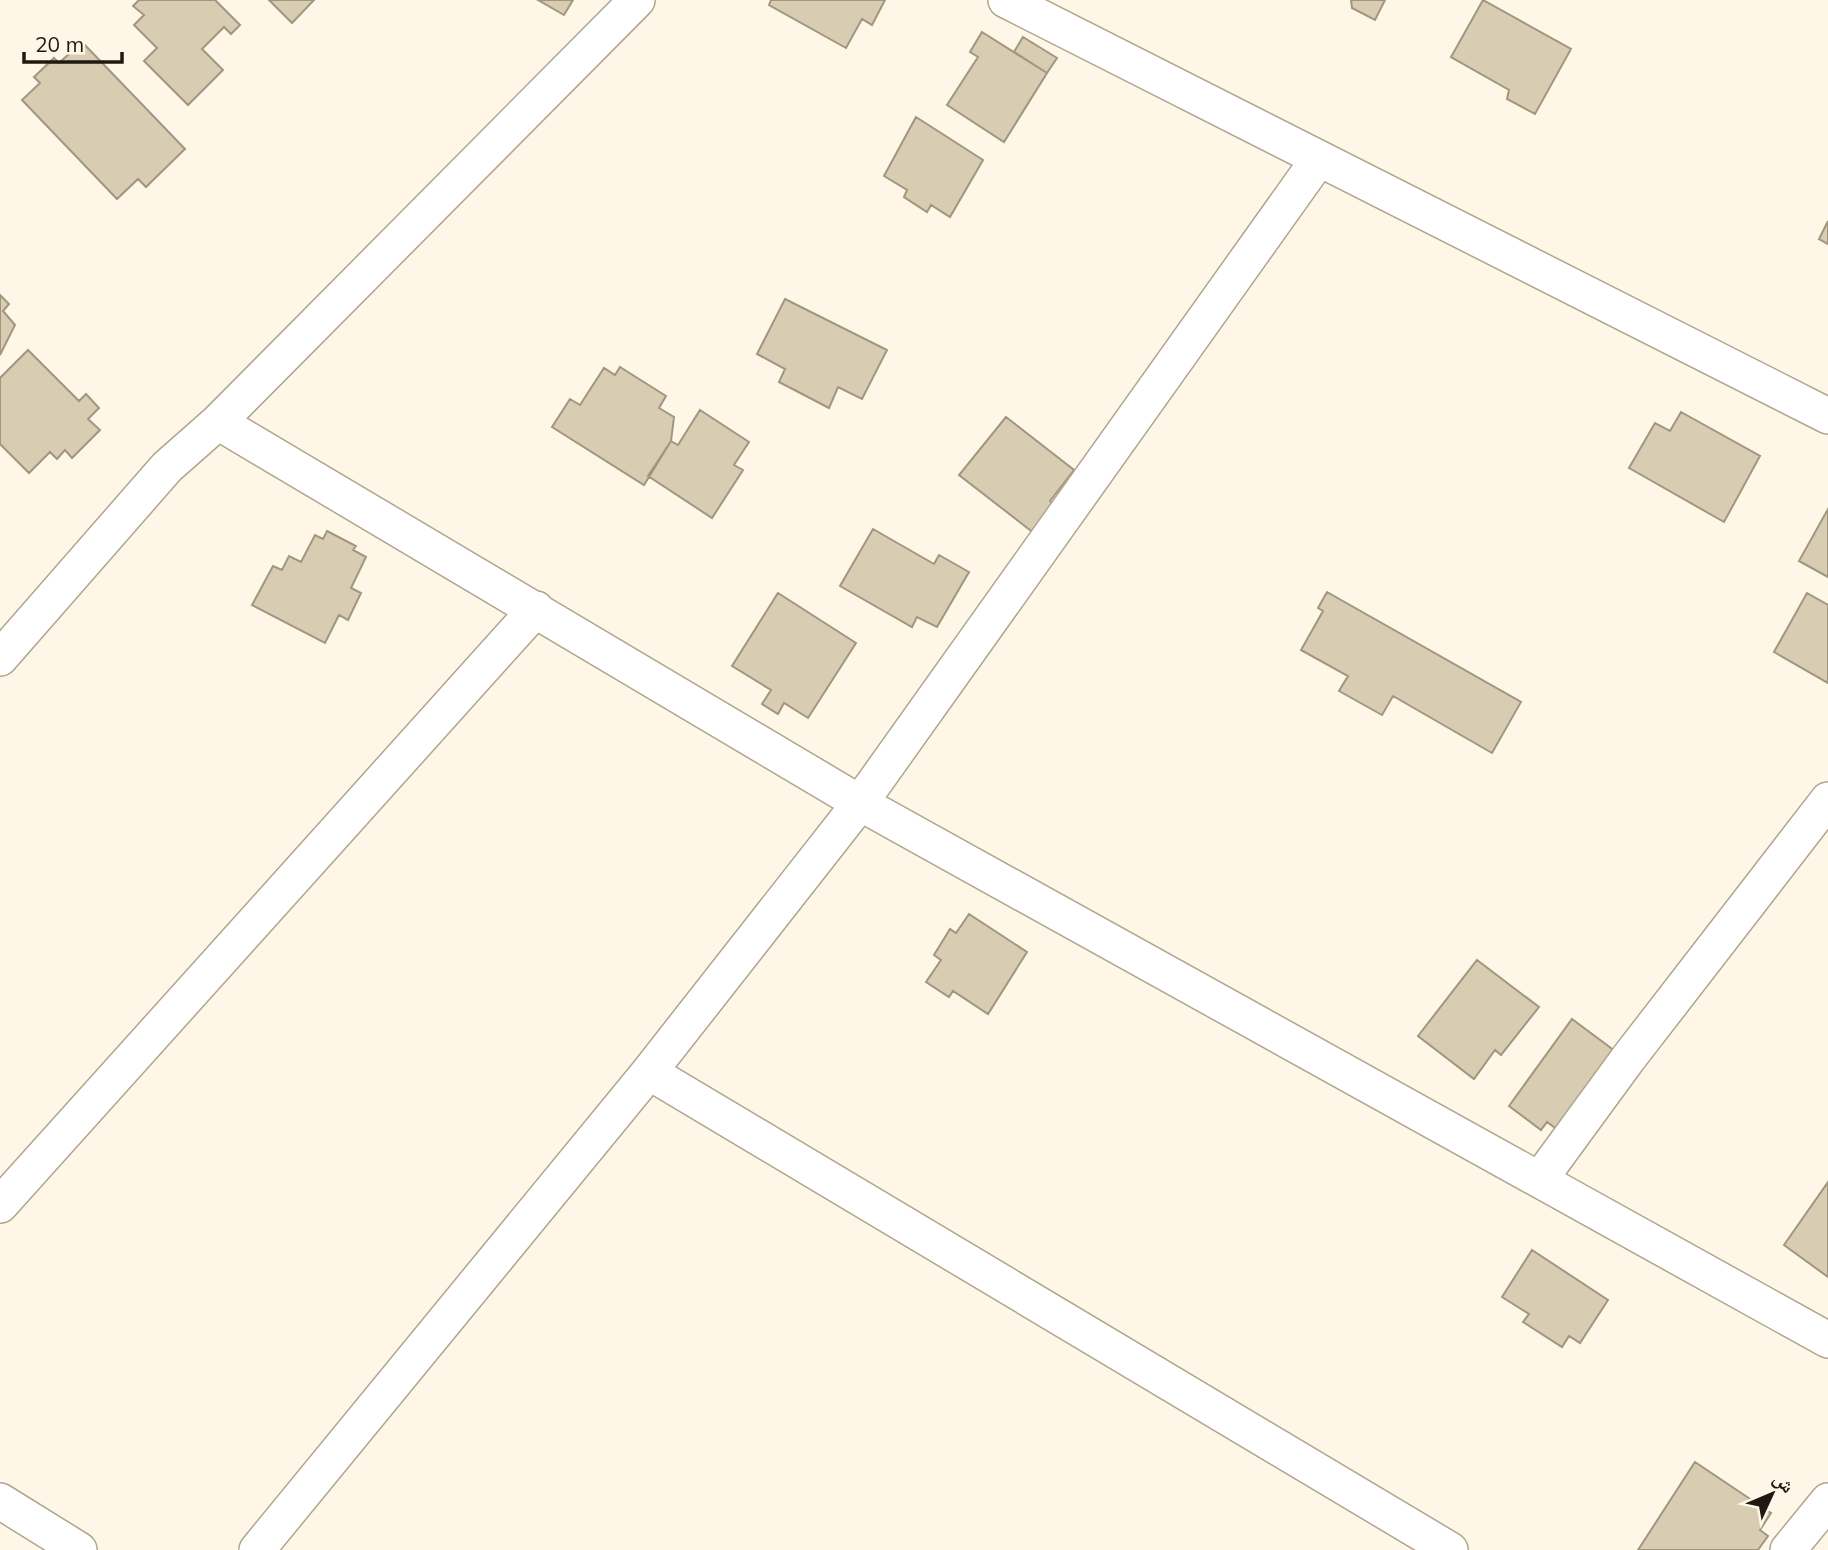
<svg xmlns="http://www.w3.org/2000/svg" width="1828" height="1550" font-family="Mulish,'Noto Naskh Arabic',sans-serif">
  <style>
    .building { fill: #d8ccb3; stroke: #a1967e; stroke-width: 2 }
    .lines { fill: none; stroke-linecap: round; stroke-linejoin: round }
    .minor-casing { stroke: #b1a58d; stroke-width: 38 }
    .minor { stroke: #fff; stroke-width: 35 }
  </style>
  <rect width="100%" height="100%" fill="#fef6e7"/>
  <!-- building -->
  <path class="building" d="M139 0H215L240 25 231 34 224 27 202 49 223 70 188 105 144 61 157 48 134 25 144 15 133 6Z
    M269 0H314L292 23Z
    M538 0H573L564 15Z
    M771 0H885L872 25 862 19 846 48 769 5Z
    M1351 0H1385L1375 20 1352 8Z
    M1483 0 1571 49 1535 114 1507 99 1509 90 1451 57Z
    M982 32 1047 73 1004 142 947 105 978 57 970 52Z
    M1023 37 1057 58 1047 73 1014 52Z
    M82 42 185 149 146 187 138 179 117 199 22 100 40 83 34 77 54 58 59 63Z
    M916 117 983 160 950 217 931 205 927 212 904 197 907 190 884 176Z
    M1828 221V244L1819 239Z
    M0 295 9 304 3 311 15 325 0 355Z
    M785 299 887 350 862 399 838 387 829 408 779 382 785 369 757 354Z
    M28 350 79 401 86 394 99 408 88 419 100 430 72 458 65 450 57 459 50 452 29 473 0 444V378Z
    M620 367 666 396 659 408 674 417 671 441 644 485 552 427 570 399 580 405 604 368 615 375Z
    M700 410 749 442 734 465 743 470 712 518 648 476 671 441 678 445Z
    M1681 412 1760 456 1724 522 1629 468 1655 423 1670 431Z
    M1006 417 1074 470 1050 501 1061 510 1035 534 959 475Z
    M1828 509V577L1799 561Z
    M873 529 934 564 939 555 969 572 937 627 917 617 912 627 840 586Z
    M327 531 356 546 353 550 366 557 351 588 361 593 348 620 339 615 325 643 252 605 273 566 282 570 289 556 301 562 315 535 323 539Z
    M1327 592 1521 702 1492 753 1393 696 1382 715 1339 691 1348 676 1301 650 1323 611 1318 608Z
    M778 593 856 643 808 718 784 703 778 714 762 704 771 690 732 666Z
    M1807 593 1828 605V683L1774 652Z
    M969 914 1027 952 988 1014 953 991 949 997 926 982 941 960 934 955 950 929 956 933Z
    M1477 960 1539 1007 1501 1055 1495 1050 1474 1079 1418 1036Z
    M1572 1019 1627 1060 1570 1139 1547 1122 1541 1130 1509 1106Z
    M1828 1182V1277L1784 1245Z
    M1532 1250 1608 1300 1580 1343 1569 1336 1562 1347 1523 1322 1529 1314 1502 1297Z
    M1695 1462 1771 1513 1760 1530 1768 1536 1758 1550H1638Z"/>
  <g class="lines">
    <!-- minor casing -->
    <g class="minor-casing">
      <path id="minor" d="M1006 0 1828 416
        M218 422 860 803 1828 1340
        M0 658 167 467 218 422 637 0
        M649 1072 1450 1550
        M1540 1179 1627 1060 1828 800
        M0 1205 536 609
        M0 1501 79 1550
        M257 1550 649 1072 860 803 1318 160
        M1788 1550 1828 1501"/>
    </g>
    <!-- minor -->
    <use href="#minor" class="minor"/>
  </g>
  <!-- north arrow -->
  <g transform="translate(1772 1494) rotate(46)" stroke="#fef6e7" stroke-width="5" paint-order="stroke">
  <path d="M0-5L12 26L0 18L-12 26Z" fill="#1f1a11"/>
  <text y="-10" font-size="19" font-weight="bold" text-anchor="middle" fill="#1f1a11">ش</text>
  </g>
  <!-- scale -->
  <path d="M24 52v10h98v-10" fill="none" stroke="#1f1a11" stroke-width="3.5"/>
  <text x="35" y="52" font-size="21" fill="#1f1a11" stroke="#fef6e7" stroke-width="5" paint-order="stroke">20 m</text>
</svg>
